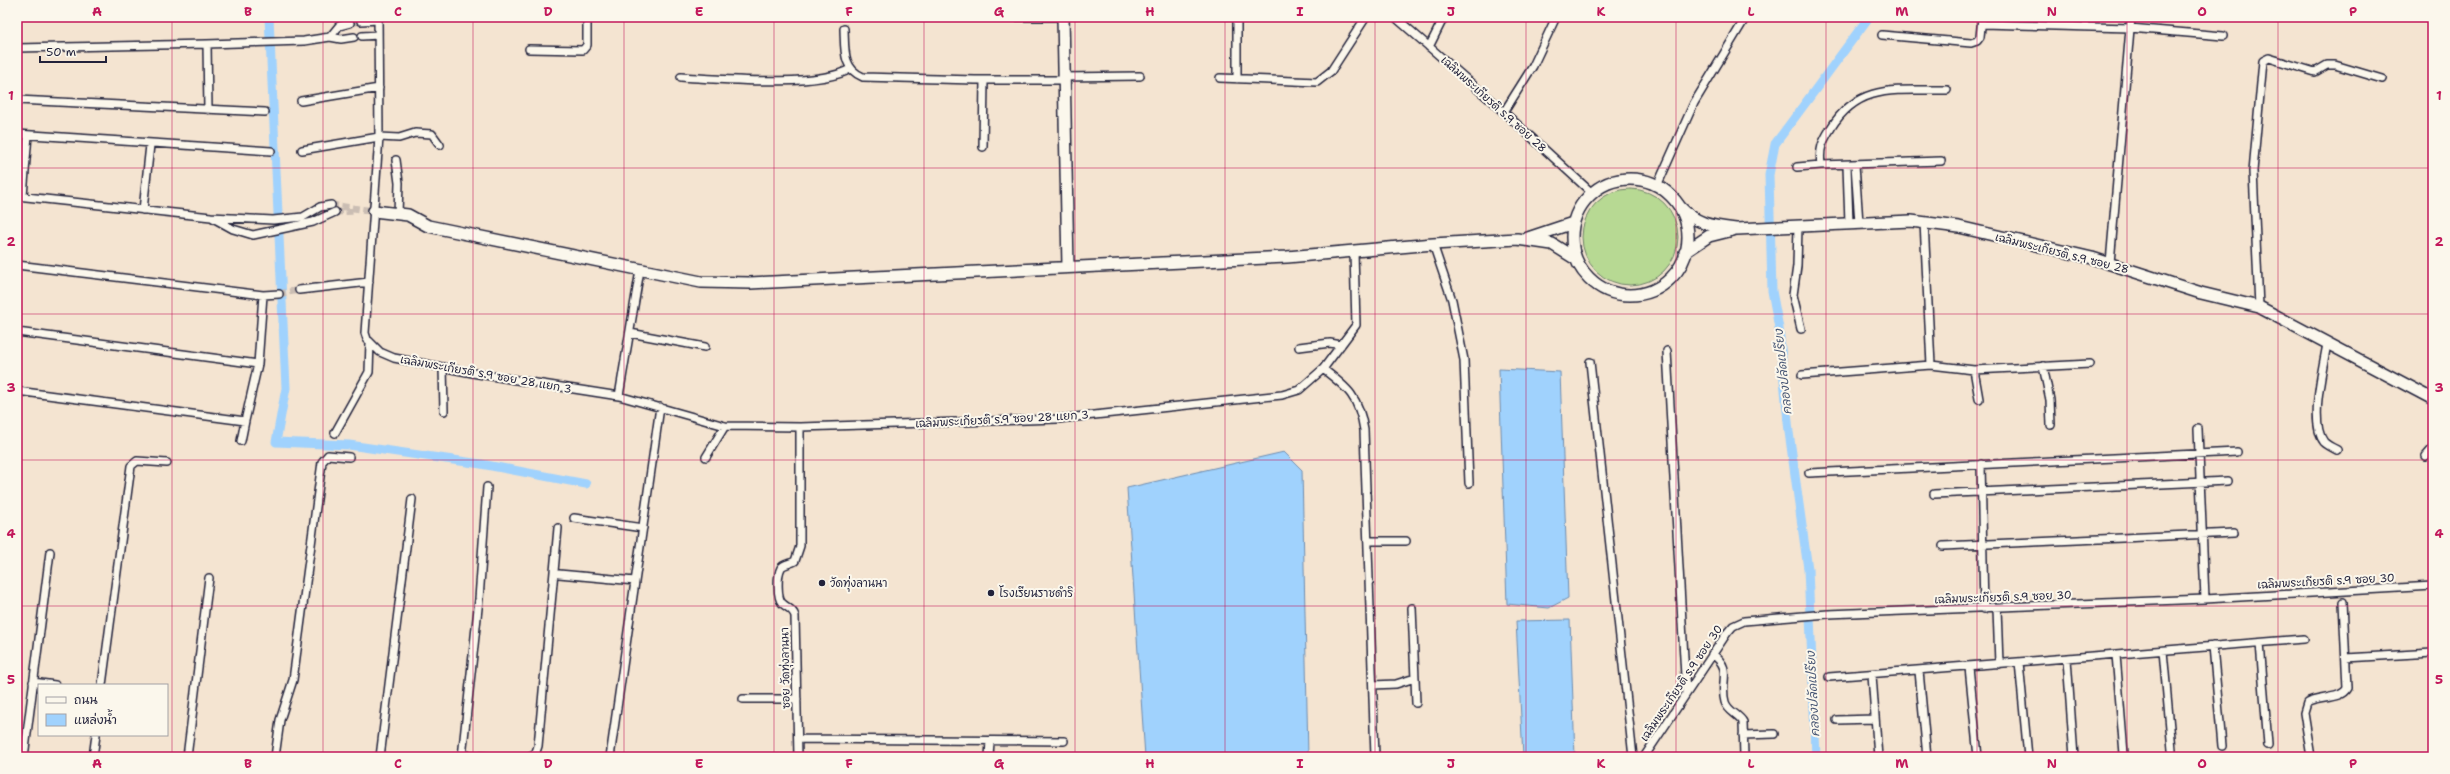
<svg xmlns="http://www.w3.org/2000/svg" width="2450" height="774" font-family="'Shantell Sans','Playpen Sans Thai',sans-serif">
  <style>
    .green { fill: #b7d993; stroke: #6c7e67 }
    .water { fill: #a0d2fd; stroke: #6e8caf }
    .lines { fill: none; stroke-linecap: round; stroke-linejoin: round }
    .canal { stroke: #a0d2fd; stroke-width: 9 }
    .street-tunnel { stroke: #cabdb3; stroke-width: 7; stroke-dasharray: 7 3.5; stroke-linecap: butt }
    .street-casing { stroke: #22223b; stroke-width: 10 }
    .secondary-casing { stroke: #22223b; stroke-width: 14 }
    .street { stroke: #fbf7ec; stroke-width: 7 }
    .secondary { stroke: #fbf7ec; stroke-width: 11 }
    .grid { fill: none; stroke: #c2185b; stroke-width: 1; stroke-opacity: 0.55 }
    .poi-dot { fill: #22223b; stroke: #fbf7ec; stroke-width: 1.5 }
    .labels { text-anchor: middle; stroke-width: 4; stroke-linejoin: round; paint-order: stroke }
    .street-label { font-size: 11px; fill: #22223b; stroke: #fbf7ec }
    .poi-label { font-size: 11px; fill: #22223b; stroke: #fbf7ec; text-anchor: start }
    .water-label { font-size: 12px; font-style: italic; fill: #485775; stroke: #fbf7ec }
    .neatline { fill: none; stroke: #c2185b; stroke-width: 1.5 }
    .grid-label { font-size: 13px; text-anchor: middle; font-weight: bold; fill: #c2185b }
  </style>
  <rect width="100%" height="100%" fill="#f4e4d1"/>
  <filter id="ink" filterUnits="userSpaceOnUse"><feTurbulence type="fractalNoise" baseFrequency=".025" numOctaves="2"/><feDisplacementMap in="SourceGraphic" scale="8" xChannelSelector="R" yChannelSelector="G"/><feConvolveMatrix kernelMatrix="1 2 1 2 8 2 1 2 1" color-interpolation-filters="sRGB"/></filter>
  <g filter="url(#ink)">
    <!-- green -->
    <path class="green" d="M1582 237a48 48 0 1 1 96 0a48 48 0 1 1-96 0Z"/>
    <!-- water -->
    <path class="water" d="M1499 369 1560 372 1568 598 1549 608 1507 604Z
      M1284 452 1302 470 1308 757H1145L1127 488Z
      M1570 620 1575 757H1523L1516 621Z"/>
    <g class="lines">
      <!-- canal -->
      <path class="canal" d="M269 17 286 388 276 442 349 445 481 464 586 484
        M1816 757 1808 569 1789 432 1779 328 1772 291 1769 175 1775 144 1869 17"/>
      <!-- street-tunnel -->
      <path class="street-tunnel" d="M350 23 361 21
        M331 205 374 211
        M335 212 356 211
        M279 294 299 290"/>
      <!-- street casing -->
      <g class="street-casing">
        <path id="street" d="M378 17 379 137 365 333 367 339 380 352 394 358 478 374 619 396 725 426 800 427 1057 419 1282 395 1299 390 1323 369 1356 325 1354 252
          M1009 17H1063
          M1395 17 1496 105 1592 193
          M361 21 378 20
          M1982 24 2130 28 2223 36
          M844 29C845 48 842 69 863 77L975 80H1063
          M1882 35 1971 43 1977 41 1980 37 1982 17
          M362 36 378 35
          M330 37 339 26 350 23
          M207 44 208 110
          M1429 47 1444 17
          M17 48 207 44 304 41 330 37 341 39 354 37
          M529 49 583 50 587 45V17
          M681 77C720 79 819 88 850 69
          M1063 77 1140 76
          M1220 78 1317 82 1331 71 1366 17
          M1237 79V17
          M17 100 265 112
          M301 101 379 88
          M1504 112 1533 66 1556 17
          M17 134 271 151
          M983 147 984 80
          M302 150 379 137 399 138 415 133 432 134 440 145
          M396 160 399 183 398 214
          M1941 161 1821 165C1819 149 1822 142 1831 128 1859 82 1899 91 1947 90
          M1855 165 1859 223
          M1847 166 1849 223
          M1797 167 1821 165
          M1657 186 1694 103 1746 17
          M17 196 211 217 273 220 303 217 320 207 331 205
          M23 196 28 135
          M143 210 150 145
          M213 218 233 229 253 235 313 222 335 212
          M1924 222 1931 365
          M1798 226 1797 266 1793 295 1801 329
          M1433 244 1452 300 1464 360 1469 483
          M2110 263 2131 17
          M17 265 263 295 279 294
          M299 290 369 282
          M2259 307 2253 171 2263 61 2269 58 2315 72 2327 65H2335L2382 79
          M17 332 258 364
          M630 333 705 347
          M2327 344C2323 368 2309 423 2324 442 2327 445 2333 448 2337 450
          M1299 347 1330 343 1341 345
          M1667 351 1686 694
          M1590 362 1633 757
          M2043 366 2050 400 2051 425
          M443 367 444 411
          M1323 369C1348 388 1359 397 1364 430L1375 757
          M1974 370 1979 399
          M1802 375 1931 365 1974 370 2090 364
          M17 391 245 421 258 364 263 295
          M619 396 640 270
          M2198 429 2205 599
          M335 433 369 372 370 342
          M241 441 245 421
          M2426 456 2433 448
          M706 457 725 426
          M1981 464 1984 609
          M1809 473 2237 452
          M1934 494 2228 481
          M574 518 643 528
          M1368 541H1406
          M1943 546 2234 533
          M559 574 635 581
          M1412 608 1416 703
          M1997 608 1999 664
          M2260 643 2268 745
          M2213 646 2222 746
          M2163 651 2172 750
          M1712 654C1734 669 1719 681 1725 702 1728 712 1739 714 1743 722L1744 757
          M2116 655 2124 754
          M2346 658 2433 653
          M2067 659 2074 757
          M2019 662 2028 757
          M1969 667 1978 757
          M1919 671 1927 757
          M1872 675 1878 757
          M1829 677 2304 639
          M33 682 55 685
          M102 685 131 466 137 461 167 463
          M1373 685 1396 684 1415 678
          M743 699H797
          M1837 720 1875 719
          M1743 735 1774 734
          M798 739 1064 741
          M463 755 489 757
          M24 757 50 552
          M93 757 96 735
          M187 757 209 578
          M275 757 280 720 293 680 322 462 328 455 349 457
          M380 757 412 499
          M462 757 479 599 487 487
          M530 757 536 752 538 746 558 528
          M610 757 660 407
          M798 757 795 616C793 609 787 608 782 603 777 598 777 575 781 568 783 564 790 564 795 561L800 546V427
          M989 757 990 741
          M1644 757 1727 633 1733 626 1744 621 1828 614 2205 599 2433 586
          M2311 757 2304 713 2307 703C2318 696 2341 700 2347 688L2343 602"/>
      </g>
      <!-- secondary casing -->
      <g class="secondary-casing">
        <path id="secondary" d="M1063 17 1068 267
          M1572 237a58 58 0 1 1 116 0a58 58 0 1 1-116 0Z
          M1679 206C1697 225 1712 226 1737 229L1911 221 1959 227 2092 258 2201 293 2259 307 2433 399
          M374 211 408 215 428 226 701 282 750 283 1287 257 1433 244 1517 239 1552 244 1576 259
          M1528 238 1573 223
          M1685 252 1709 236 1733 230"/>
      </g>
      <!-- street -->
      <use href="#street" class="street"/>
      <!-- secondary -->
      <use href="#secondary" class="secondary"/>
    </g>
  </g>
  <!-- grid -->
  <path class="grid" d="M172 17V757M323 17V757M473 17V757M624 17V757M774 17V757M924 17V757M1075 17V757M1225 17V757M1375 17V757M1526 17V757M1676 17V757M1826 17V757M1977 17V757M2127 17V757M2278 17V757M17 168H2433M17 314H2433M17 460H2433M17 606H2433"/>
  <!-- markers -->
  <g class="poi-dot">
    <circle cx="822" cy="583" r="4"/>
    <circle cx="991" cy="593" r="4"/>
  </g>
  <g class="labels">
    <!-- street labels -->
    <g class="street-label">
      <text transform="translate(1494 104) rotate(42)" y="4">เฉลิมพระเกียรติ ร.9 ซอย 28</text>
      <text transform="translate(2062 253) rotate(14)" y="4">เฉลิมพระเกียรติ ร.9 ซอย 28</text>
      <text transform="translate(486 374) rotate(10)" y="4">เฉลิมพระเกียรติ ร.9 ซอย 28 แยก 3</text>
      <text transform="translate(1002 419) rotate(-3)" y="4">เฉลิมพระเกียรติ ร.9 ซอย 28 แยก 3</text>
      <text transform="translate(2326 581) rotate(-3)" y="4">เฉลิมพระเกียรติ ร.9 ซอย 30</text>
      <text transform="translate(2003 597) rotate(-2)" y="4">เฉลิมพระเกียรติ ร.9 ซอย 30</text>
      <text transform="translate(785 668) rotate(-91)" y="4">ซอย วัดทุ่งลานนา</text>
      <text transform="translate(1681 683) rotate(-56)" y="4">เฉลิมพระเกียรติ ร.9 ซอย 30</text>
    </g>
    <!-- poi labels -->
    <g class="poi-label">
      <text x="830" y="587">วัดทุ่งลานนา</text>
      <text x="999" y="597">โรงเรียนราชดำริ</text>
    </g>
    <!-- water labels -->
    <g class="water-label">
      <text transform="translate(1783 372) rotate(-96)" y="4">คลองปลัดเปรียง</text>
      <text transform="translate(1813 694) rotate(-93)" y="4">คลองปลัดเปรียง</text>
    </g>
  </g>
  <!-- margin -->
  <rect width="2450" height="774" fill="none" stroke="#fbf7ec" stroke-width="44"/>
  <!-- legend -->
  <rect x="38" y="684" width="130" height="52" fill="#fbf7ec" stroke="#a4a2a5"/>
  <rect x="46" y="697" width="20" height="6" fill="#fbf7ec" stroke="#a4a2a5"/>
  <text x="74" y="704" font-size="12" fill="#22223b">ถนน</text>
  <rect x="46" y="714" width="20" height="12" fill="#a0d2fd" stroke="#a4a2a5"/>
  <text x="74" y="724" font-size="12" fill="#22223b">แหล่งน้ำ</text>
  <!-- scale -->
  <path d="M40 56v6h66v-6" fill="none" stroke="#22223b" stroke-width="2"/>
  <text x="46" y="56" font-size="12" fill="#22223b" stroke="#fbf7ec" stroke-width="3" paint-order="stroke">50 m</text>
  <rect x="22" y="22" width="2406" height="730" class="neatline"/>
  <g class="grid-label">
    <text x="97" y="16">A</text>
    <text x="248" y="16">B</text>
    <text x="398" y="16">C</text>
    <text x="548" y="16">D</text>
    <text x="699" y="16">E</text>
    <text x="849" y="16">F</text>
    <text x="999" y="16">G</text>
    <text x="1150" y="16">H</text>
    <text x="1300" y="16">I</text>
    <text x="1451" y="16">J</text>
    <text x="1601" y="16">K</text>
    <text x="1751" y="16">L</text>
    <text x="1902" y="16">M</text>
    <text x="2052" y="16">N</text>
    <text x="2202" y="16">O</text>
    <text x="2353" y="16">P</text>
    <text x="11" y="100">1</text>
    <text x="2439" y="100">1</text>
    <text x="11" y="246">2</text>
    <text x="2439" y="246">2</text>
    <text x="11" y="392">3</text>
    <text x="2439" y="392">3</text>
    <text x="11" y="538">4</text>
    <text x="2439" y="538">4</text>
    <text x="11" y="684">5</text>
    <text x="2439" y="684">5</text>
    <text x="97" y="768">A</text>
    <text x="248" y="768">B</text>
    <text x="398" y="768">C</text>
    <text x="548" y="768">D</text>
    <text x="699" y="768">E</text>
    <text x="849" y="768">F</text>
    <text x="999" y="768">G</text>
    <text x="1150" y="768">H</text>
    <text x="1300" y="768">I</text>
    <text x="1451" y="768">J</text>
    <text x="1601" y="768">K</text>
    <text x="1751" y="768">L</text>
    <text x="1902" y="768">M</text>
    <text x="2052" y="768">N</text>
    <text x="2202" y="768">O</text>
    <text x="2353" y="768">P</text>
  </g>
</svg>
